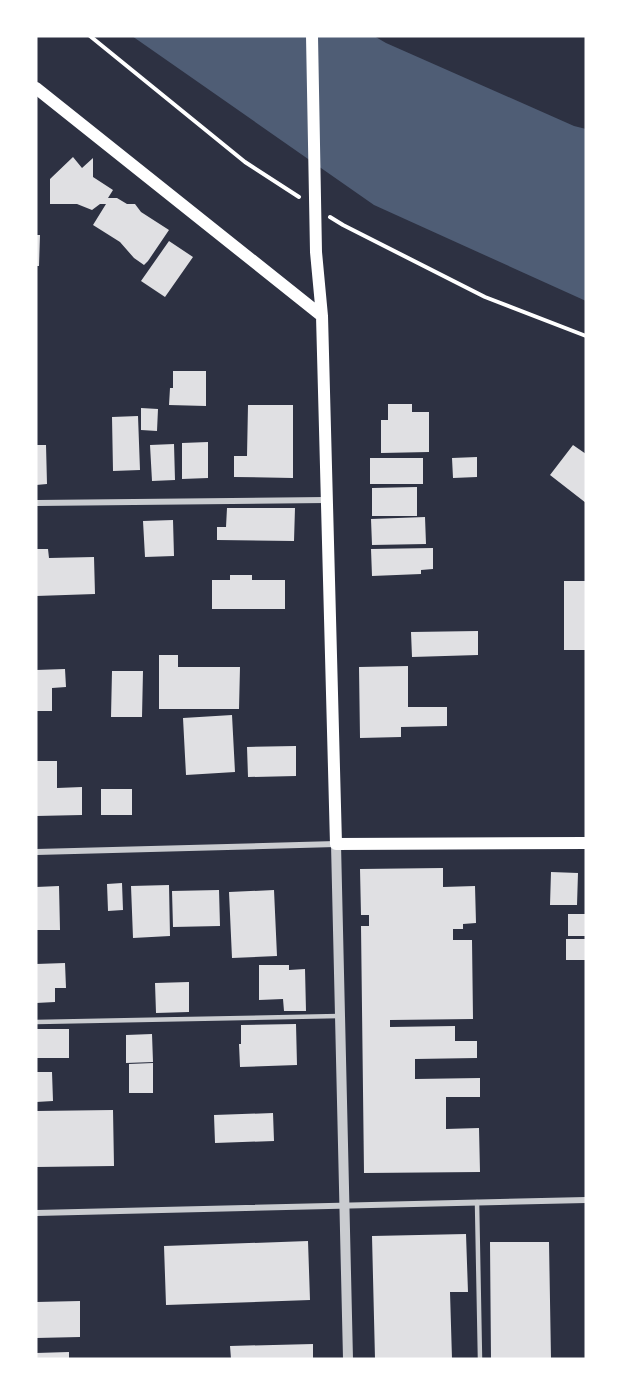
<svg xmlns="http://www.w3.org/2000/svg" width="622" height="1395" font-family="'Roboto Condensed',sans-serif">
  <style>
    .water { fill: #4f5d75 }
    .building { fill: #e0e0e3 }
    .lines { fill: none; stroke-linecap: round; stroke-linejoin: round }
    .path { stroke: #fff; stroke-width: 4 }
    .service { stroke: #caccd0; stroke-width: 4.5 }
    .minor { stroke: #caccd0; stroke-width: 6 }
    .tertiary { stroke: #caccd0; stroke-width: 10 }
    .secondary { stroke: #fff; stroke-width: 12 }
  </style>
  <rect width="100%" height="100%" fill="#2d3142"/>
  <!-- water -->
  <path class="water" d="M132 36H374L386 43 574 126 586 129V301L374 205Z"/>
  <!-- building -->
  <path class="building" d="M73 157 82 168 93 158V177L113 190 108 198H117L127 204H135L141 212 169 230 148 261 144 265 134 258 120 242 93 225 106 204H100L92 210 77 204H50V179Z
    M36 235H40L39 266H36Z
    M169 241 193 257 165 297 141 281Z
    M173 371H206V406L169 405 170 388H173Z
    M388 404H412V412H429V452L381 453V420H388Z
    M248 405H293V478L234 477V456H247Z
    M141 408 158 409 157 431 141 430Z
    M138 416 140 470 113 471 112 417Z
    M208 442V478L182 479V443Z
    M174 444 175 480 152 481 150 445Z
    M36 445H46L47 484 36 485Z
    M573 445 586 454V503L550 475Z
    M477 457V477L453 478 452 458Z
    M370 458H423V484H370Z
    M417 487V516H372V488Z
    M227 508H295L294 541 217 540V527H226Z
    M425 517 426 544 372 545 371 519Z
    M173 520 174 556 145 557 143 521Z
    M433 548V569L421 570V574L372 576 371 549Z
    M36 549H48L49 558 94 557 95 594 36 596Z
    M230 575H252V580H285V609H212V580H230Z
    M564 581H586V650H564Z
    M478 631V655L412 657 411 632Z
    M159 655H178V667H240L239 709H159Z
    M408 666V707H447V726L401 727V737L360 738 359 667Z
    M65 669 66 687 52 688V711H36V670Z
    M112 671H143L142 717H111Z
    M232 715 235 772 186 775 183 718Z
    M296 746V776L248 777 247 747Z
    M36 761H57V788L82 787V815L36 816Z
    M101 789H132V815H101Z
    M443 868V887L475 886 476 923 463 924V929H453V940H472L473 1019 390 1020V1027L455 1026V1041H477V1058L415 1059V1079L480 1078V1097H446V1129L479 1128 480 1172 364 1173 361 926H369V915H361L360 869Z
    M551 872 578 873 577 905H550Z
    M122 883 123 910 108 911 107 884Z
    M169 885 170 936 133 938 131 886Z
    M59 886 60 930H36V887Z
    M219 890 220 926 173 927 172 891Z
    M274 890 277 956 232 958 229 892Z
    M568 914H586V936H568Z
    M566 939H586V960H566Z
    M65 963 66 988H55V1002L36 1003V964Z
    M259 965H289V970L305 969 306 1011H284L283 999 259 1000Z
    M189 982V1012L156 1013 155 983Z
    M296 1024 297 1065 240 1067 239 1044H241V1025Z
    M36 1029H69V1058H36Z
    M152 1034 153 1062 126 1063V1035Z
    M153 1063V1093H129V1064Z
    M36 1072H52L53 1101 36 1102Z
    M113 1110 114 1166 36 1167V1111Z
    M273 1113 274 1141 215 1143 214 1115Z
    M466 1234 468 1292H450L452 1359H375L372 1236Z
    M308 1241 310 1300 166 1305 164 1246Z
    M490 1242H549L551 1359H491Z
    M80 1301V1337L36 1338V1302Z
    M313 1344V1359H231L230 1346Z
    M69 1352V1359H36V1353Z"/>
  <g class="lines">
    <!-- path -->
    <path class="path" d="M90 36 245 162 299 197
      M330 217 343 225 485 297 586 336"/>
    <!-- service -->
    <path class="service" d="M36 1022 339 1016
      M477 1202 480 1359"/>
    <!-- minor -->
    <path class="minor" d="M36 503 326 500
      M36 852 336 844
      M36 1213 586 1200"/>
    <!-- tertiary -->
    <path class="tertiary" d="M336 844 348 1359"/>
    <!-- secondary -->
    <path class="secondary" d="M312 36 316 252 322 316 336 844 586 843
      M36 88 322 316"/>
  </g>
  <!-- border -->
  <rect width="622" height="1395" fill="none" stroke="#ffffff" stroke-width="75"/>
</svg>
